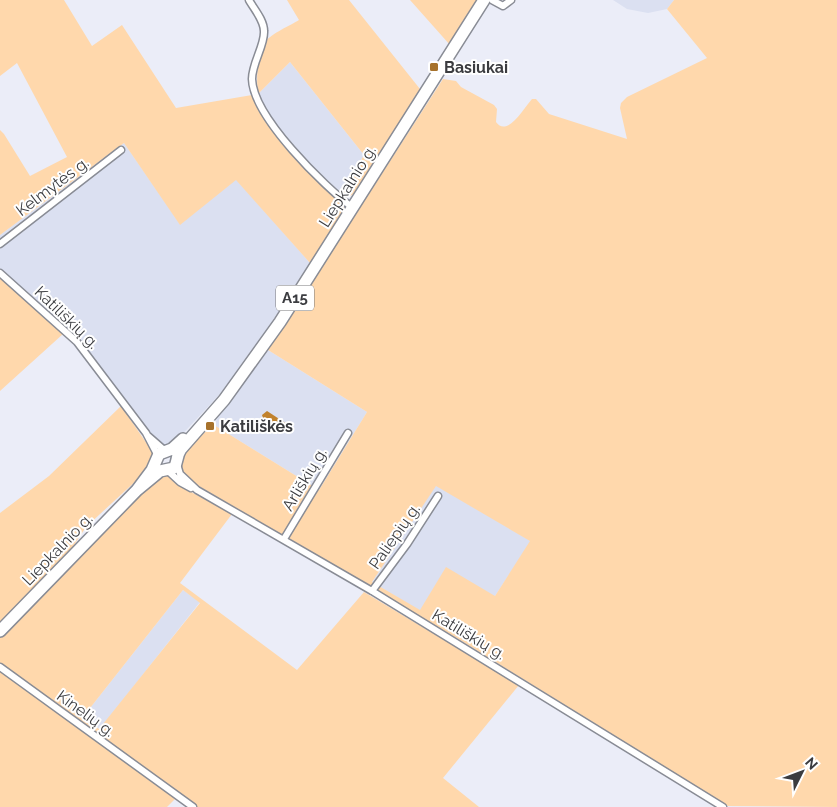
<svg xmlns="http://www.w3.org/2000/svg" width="837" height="807" font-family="Raleway,sans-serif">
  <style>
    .built { fill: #dbe0f1 }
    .green { fill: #ffd8ac; fill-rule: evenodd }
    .water { fill: #c1822d }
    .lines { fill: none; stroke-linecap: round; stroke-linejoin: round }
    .street-casing { stroke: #898c95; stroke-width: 9 }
    .highway-casing { stroke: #898c95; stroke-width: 14 }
    .street { stroke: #fff; stroke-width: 6 }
    .highway { stroke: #fff; stroke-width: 11 }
    .poi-dot { fill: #a7722c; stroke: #fff; stroke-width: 2 }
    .labels { text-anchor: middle; stroke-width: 4; stroke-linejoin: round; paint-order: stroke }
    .shield { fill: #fff; stroke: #767679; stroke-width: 1 }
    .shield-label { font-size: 15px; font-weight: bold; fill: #3b3c40 }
    .poi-label { font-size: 16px; font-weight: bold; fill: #3b3c40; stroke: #fff; text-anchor: start }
    .street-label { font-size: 16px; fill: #3b3c40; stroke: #fff }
  </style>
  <rect width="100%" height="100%" fill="#ebedf8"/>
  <!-- built -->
  <path class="built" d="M613 0H674L667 9 648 13 627 9Z
    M290 62 364 155 341 195 279 137 252 95 258 94Z
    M124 143 180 224 236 179 310 263 269 326 219 395 175 442 165 448 149 433 70 333 0 270V235Z
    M268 350 367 412 319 490 214 425 225 404Z
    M436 485 531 541 495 596 420 611 372 582Z
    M183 590 200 602 100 729 83 717Z"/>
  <!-- green -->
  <path class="green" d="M0 0H64L92 46 122 25 176 108 252 95 279 137 316 179 344 207 343 214 310 263 236 180 180 225 124 143 0 235V130L4 134 30 176 67 157 17 63 0 76Z
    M287 0H349L420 89 356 192 349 197 341 195 364 155 290 62 258 94C256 79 257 54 266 41 271 34 291 25 299 20Z
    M410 0H478L450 45Z
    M674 0H837V807L728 806 460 640 192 482 183 474 180 467 187 447 214 425 319 490 367 412 268 350 443 79 456 81 461 87 494 105 497 109 496 122C507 138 524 108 532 99H536L549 114 627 139 620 108 621 103 627 97 707 58 667 9ZM436 486 530 541 495 596 446 567 420 610 372 582Z
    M0 276 63 334 0 391Z
    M121 406 154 454 151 467 86 527 72 548 0 622V513L49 476Z
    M165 474 171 477 180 486 232 514 180 583 297 670 364 592 519 685 443 778 479 807H186L175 799 167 807H0V638L150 485ZM183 590 200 603 99 729 83 717Z"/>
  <!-- water -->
  <path class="water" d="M267 411 290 426 287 432H283L263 418 262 415Z"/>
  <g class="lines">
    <!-- street casing -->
    <g class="street-casing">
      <path id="street" d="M249 0C254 9 264 20 264 31 265 45 252 63 252 79 253 117 324 186 353 208
        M492 0 503 6 511 0
        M0 244 121 150
        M0 273 77 342 146 433 158 456
        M148 436 164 450
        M177 464 180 474 197 490 372 591 723 807
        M167 470 180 482 191 488
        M284 539 348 433
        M372 591 407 544 438 496
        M0 667 193 807"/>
    </g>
    <!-- highway casing -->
    <g class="highway-casing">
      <path id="highway" d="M137 490 160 471 174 468C178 462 176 456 181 449L224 400 280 322 484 0
        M0 631 137 490 152 470 159 454 172 449 183 439"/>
    </g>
    <!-- street -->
    <use href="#street" class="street"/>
    <!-- highway -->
    <use href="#highway" class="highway"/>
  </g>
  <!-- markers -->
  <g class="poi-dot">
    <rect x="429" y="62" width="10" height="10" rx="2.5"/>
    <rect x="205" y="421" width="10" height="10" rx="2.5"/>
  </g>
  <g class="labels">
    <!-- shield labels -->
    <rect class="shield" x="276" y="285.5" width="38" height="25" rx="4"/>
    <g class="shield-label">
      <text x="295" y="303">A15</text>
    </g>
    <!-- poi labels -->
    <g class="poi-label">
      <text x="444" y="73">Basiukai</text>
      <text x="220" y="432">Katiliškės</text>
    </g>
    <!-- street labels -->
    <g class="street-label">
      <text transform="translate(52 186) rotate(-37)" y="6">Kelmytės g.</text>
      <text transform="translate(347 186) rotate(-58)" y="6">Liepkalnio g.</text>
      <text transform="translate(67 317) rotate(44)" y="6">Katiliškių g.</text>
      <text transform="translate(304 479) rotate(-59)" y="6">Arliškių g.</text>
      <text transform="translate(394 536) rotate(-55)" y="6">Paliepių g.</text>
      <text transform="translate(57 549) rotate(-46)" y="6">Liepkalnio g.</text>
      <text transform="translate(469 634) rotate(31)" y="6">Katiliškių g.</text>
      <text transform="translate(86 713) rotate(36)" y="6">Kinelių g.</text>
    </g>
  </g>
  <!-- north arrow -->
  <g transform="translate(802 772) rotate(48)" stroke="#ffffff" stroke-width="4" paint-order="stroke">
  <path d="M0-4L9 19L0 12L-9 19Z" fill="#3b3c40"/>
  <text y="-8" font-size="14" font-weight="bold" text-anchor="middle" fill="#3b3c40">N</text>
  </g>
</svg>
